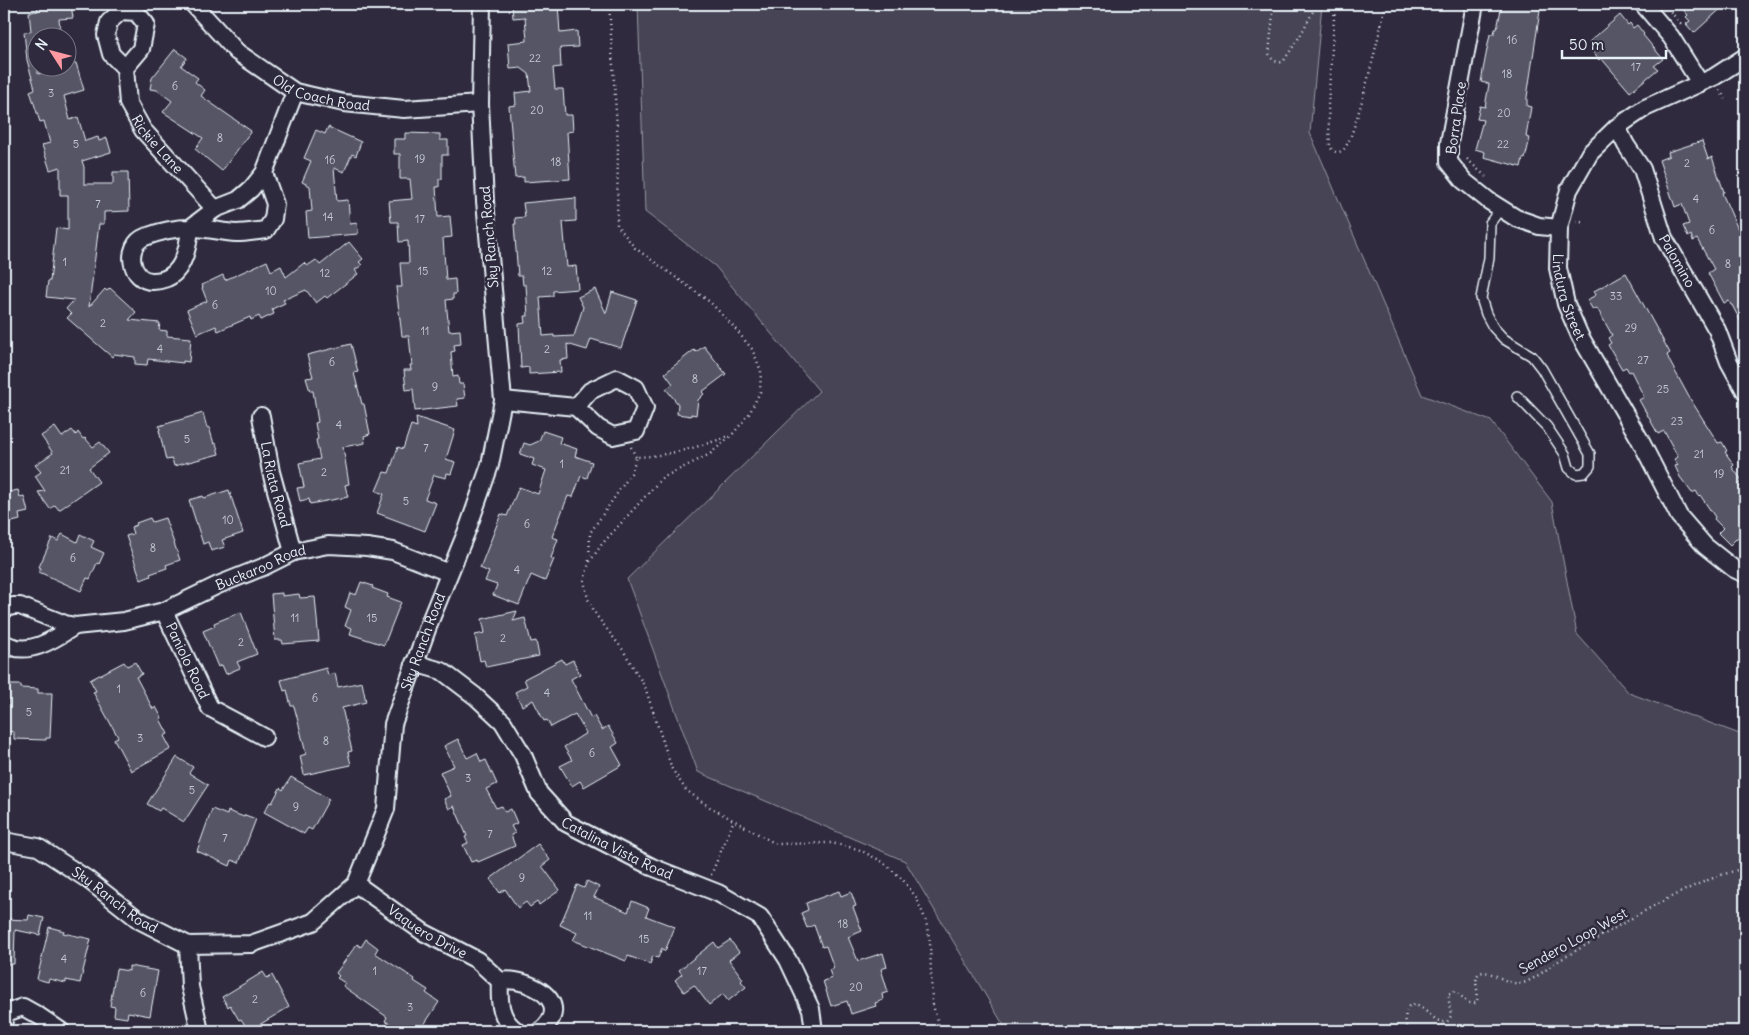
<svg xmlns="http://www.w3.org/2000/svg" width="1749" height="1035" font-family="Delius,sans-serif">
  <style>
    .green { fill: #464455; stroke: #979aa6 }
    .building { fill: #575565; stroke: #e8f1f8 }
    .lines { fill: none; stroke-linecap: round; stroke-linejoin: round }
    .lane-casing { stroke: #e8f1f8; stroke-width: 12 }
    .street-casing { stroke: #e8f1f8; stroke-width: 20 }
    .path { stroke: #e8f1f8; stroke-width: 2.5; stroke-dasharray: 1 4; stroke-linecap: butt }
    .lane { stroke: #2f2a3d; stroke-width: 9 }
    .street { stroke: #2f2a3d; stroke-width: 16 }
    .labels { text-anchor: middle; stroke-width: 5; stroke-linejoin: round; paint-order: stroke }
    .number-label { font-size: 11px; fill: #c4cad3 }
    .street-label { font-size: 14px; fill: #e8f1f8; stroke: #2f2a3d }
  </style>
  <rect width="100%" height="100%" fill="#2f2a3d"/>
  <filter id="ink" filterUnits="userSpaceOnUse"><feTurbulence type="fractalNoise" baseFrequency=".02" numOctaves="2"/><feDisplacementMap in="SourceGraphic" scale="10" xChannelSelector="R" yChannelSelector="G"/><feConvolveMatrix kernelMatrix="1 2 1 2 8 2 1 2 1" color-interpolation-filters="sRGB"/></filter>
  <g filter="url(#ink)">
    <!-- green -->
    <path class="green" d="M638 4H1322L1310 133 1422 395 1491 421 1552 502 1577 634 1629 693 1745 736V1031H1007L905 861 698 772 627 579 819 391 715 266 645 212Z"/>
    <!-- building -->
    <path class="building" d="M37 4H71L73 18 59 19 61 38H38V74L61 68H68V66L76 63 84 90 64 96 70 120 78 117 85 141 98 137 99 141 107 138 111 152 82 161 84 167V184H113V172H128L129 211 104 212V224H99L89 307 105 289 107 291 110 288 136 312 129 320 160 323 159 330 167 331V336L191 338 189 362 183 361V363L148 359 147 365 135 364V357L114 354 112 357 67 318 71 314 66 309 74 300 46 297 48 281H50L56 228 68 230V195H60V167L50 170 42 145 50 143 44 121 40 122 30 91 35 89 27 60 24 32 31 31 29 12 38 11Z
      M512 4H558L560 33 577 31 578 47 560 48 561 67 553 68 555 89H563L565 115H572L573 131 567 132 570 179 524 182V177L515 178 509 106 516 105 515 93 531 91 529 74 521 68 510 69 508 43 527 41 525 17 513 18Z
      M1502 4H1541L1527 97V106L1531 107 1526 137 1530 138 1525 159 1523 158 1521 167 1484 157 1485 152 1475 149 1483 120 1477 119 1480 106 1485 107 1489 84 1481 82 1484 65 1490 34H1494L1495 29H1497Z
      M1678 4H1726L1694 33 1686 24 1690 21 1686 17 1688 15Z
      M1620 15 1628 25 1630 23 1633 28 1637 25 1644 34 1643 35 1663 59 1654 66 1658 69 1630 92 1601 58 1599 60 1592 51 1595 49 1589 42Z
      M175 49 187 58 181 66 198 78 195 82 205 90 201 96 251 131 222 171 195 149 203 138 163 112 172 101 157 90 150 89 152 78Z
      M328 127 361 142 356 156 352 154 344 172 334 168 337 201 348 200 350 224 357 223 358 234 308 238 306 212 312 211 310 186 302 182 311 161 304 158 316 130 325 134Z
      M405 133 440 134V140H448V155H442V179H439V187H436L438 217 450 216 452 237 443 238 446 280 455 279 456 294H453V299L446 300 449 331 460 330 461 344 454 345 455 351 451 352 453 377 458 376 459 384H463L465 398 457 399 458 406 415 411 413 389 406 390 404 370H411L410 365H412L409 336H402L396 287H402L400 263H409L408 241 399 242 398 222H391L389 201 412 199 410 179H400V154H394V139H405Z
      M1702 141 1708 159 1712 157 1724 192 1722 193 1745 245V330L1732 305H1731L1729 301 1724 303 1708 273 1714 269 1697 239 1693 241 1691 235 1688 237 1683 226 1689 224 1682 204 1675 207 1659 160 1669 156 1668 152Z
      M576 198V221L563 222 567 267 576 266 578 289 553 291V296L540 297 543 336 554 335V337L574 336 583 307 578 297 595 289 606 313 612 292 637 300 621 348 591 339 587 350 567 344 568 359 560 360 561 372 529 374V367L521 368 519 324 525 323 524 316H528L526 285H523L522 276H518L514 224H516L515 218 525 217 523 203Z
      M349 242 363 259 359 262 362 265 355 270 358 274 327 298 325 296 316 303 306 290 283 300 285 303 272 309 274 314 261 320 259 316 251 320 250 317 218 331 216 326 197 334 187 310 207 301 202 288 203 287 202 285 223 275 225 280 267 261 271 271 281 266 286 277 304 263 307 266 316 260 320 265Z
      M1626 273 1670 353 1667 355 1670 362 1689 397 1718 443 1722 442 1727 451 1725 452 1734 465 1732 467 1743 482 1738 485 1745 492V530L1730 545 1718 533 1723 528 1714 519 1715 517 1700 495 1699 496 1696 491 1692 493 1680 477 1675 466 1678 465 1674 459 1678 457 1664 431 1658 434 1639 400 1644 397 1631 371 1629 372 1626 367 1622 369 1608 345 1611 343 1608 338 1612 335 1597 308 1593 310 1587 300 1596 295 1594 291Z
      M351 344 358 372 354 373 362 404H364L370 434 364 436 365 443 343 447 349 484 345 485 348 497 310 504 309 499 300 501 297 488 304 487 299 463 320 459 316 440 318 439 315 423 318 422 313 391H310L306 378 313 377 307 355Z
      M704 346 726 374 702 392 704 394 698 400 696 415 691 414V416L677 414 678 404 666 389 673 384 665 373 694 350 696 352Z
      M203 413 207 428 209 427 214 444 216 443 219 454 174 466 172 459 166 460 159 430H160L159 426Z
      M416 417 455 430 446 459 455 462 451 474 447 473 446 478 434 475 425 499 436 503 425 531 377 513 384 494 376 491 384 472 389 473 398 447 403 449 411 425 417 427Z
      M55 427 62 437 72 430 76 435 78 432 83 439 85 438 93 447 100 442 109 453 89 468 99 482 59 510 55 505 50 509 38 492 45 491 35 476 41 472 35 465 53 453 41 436Z
      M543 431 561 437 559 443 577 449 575 456 592 462 587 478 581 476 573 497 568 496 552 537 558 539 551 558 554 559 545 581 531 575 519 605 493 595 497 585 485 581 489 572 480 568 501 514 507 516 519 487 538 494 546 470 532 465 534 459 520 454 524 443 530 445 539 441Z
      M18 490 20 497 24 496 28 512 19 514 20 520 4 524V493Z
      M229 490 243 533 222 540 225 547 211 551 208 542 203 544 189 500 203 496 204 498Z
      M150 518 152 522 165 518 180 560 166 565 167 568 150 574 151 576 141 580 126 536 133 534 131 527 137 525 136 523Z
      M62 534 77 542 80 534 94 541 91 547 104 553 99 564 97 563 90 579 87 578 81 591 39 572 41 568 39 567 52 538 58 541Z
      M361 582 373 586 372 588 388 594 387 597 401 602 384 645 350 634 352 628 345 626 351 610 345 607 350 593 356 595Z
      M282 593V596L299 594 300 598 315 597 319 641 283 644 282 640H275L271 594Z
      M517 611 513 621 525 618 531 642 536 641 539 656 486 667 484 660 480 661 475 635 485 633 482 619Z
      M241 612 257 654 237 662 240 668 226 674 222 665 218 667 203 631 215 626 214 623Z
      M562 659 565 664 573 660 580 674 571 679 591 718 594 716 602 730 608 726 618 743 612 747 622 765 584 787 580 781 572 786 560 766 572 760 564 747 586 733 575 714 551 727 547 720 544 721 533 700 522 706 515 692 527 686 524 679Z
      M124 662 127 666 135 662 142 674 136 677 153 709 156 707 162 718 160 719 168 734 164 736 171 749 131 771 114 739 118 737 93 692 96 691 90 680Z
      M326 668 328 675 335 673 338 687 362 682 366 702 342 708 352 751 348 752 351 765 304 775 300 756 306 754 299 725 294 706H291L287 690 284 691 281 680Z
      M9 685H21V688L38 689V693H52L50 738H46V740L14 739V732L7 731Z
      M458 739 467 758 477 753 481 762 486 760 497 784 486 789 496 808 502 806 505 812 511 809 517 823 511 826 515 833 511 835 515 846 478 862 477 860 471 862 463 845 468 843 465 837 467 836 454 806 449 809 444 799 451 796 440 772 454 766 444 746Z
      M177 757 193 767 189 773 208 785 184 822 161 808 159 811 147 804Z
      M291 777 329 799 312 830 308 828 304 834 264 812 270 802 272 803 280 788 283 790Z
      M212 809 227 815 228 811 244 817 245 815 256 819 239 863 232 860 230 866 197 851Z
      M538 844 550 860 542 866 560 890 539 905 537 902 530 907 526 902 518 908 505 889 500 893 490 879Z
      M587 881 599 887 594 897 628 912 632 901 649 908 646 916 675 927 665 951 662 948 658 958 653 956 650 964 628 956 626 961 573 940 577 933 560 925 577 885 584 888Z
      M839 891 841 896 851 892 856 906 853 907 862 931 848 937 858 961 883 953 887 967 881 969 888 992 882 994 883 1000 875 1003 876 1006 851 1014 847 1001 831 1006 823 981 832 978 829 970 834 968 826 946 822 947 814 925 807 928 801 913 808 910 806 903Z
      M29 915 44 918 40 935 15 930 14 964H4V919L28 920Z
      M49 927 64 931 63 933 91 939 80 983 66 980V983L49 979 48 982 37 979Z
      M366 939 378 948 375 953 415 979 414 981 428 990 426 993 439 1002 420 1031H402L385 1021 387 1017 343 986 345 983 337 978 339 976 336 973 357 944 361 947Z
      M730 940 739 952 729 960 743 979 741 981 746 987 728 1001 723 994 709 1005 694 985 684 992 675 980 682 974 679 970 714 942 718 948Z
      M129 966 158 971 150 1016 128 1012 127 1018 114 1016 115 1007 110 1006 116 969 129 971Z
      M263 972 267 978 272 975 289 1007 249 1031 241 1019 239 1020 230 1005 228 1007 222 997Z"/>
    <g class="lines">
      <!-- lane casing -->
      <g class="lane-casing">
        <path id="lane" d="M1501 208 1490 223 1489 258 1481 298 1486 314 1493 327 1504 339 1532 356 1542 369 1590 454V466L1584 473 1576 474 1569 468 1565 454 1547 427 1517 396"/>
      </g>
      <!-- street casing -->
      <g class="street-casing">
        <g id="street">
          <path id="s1" d="M193 4 237 52 295 92 344 103 404 109 480 104"/>
          <path d="M1475 4 1449 143V162L1464 181 1489 201 1516 218 1539 226 1559 228"/>
          <path d="M1643 4 1671 37 1700 83"/>
          <path id="s2" d="M1745 57 1714 77 1645 108 1617 127 1590 153 1569 190 1559 228 1558 268 1566 304 1580 336 1639 438 1679 516 1705 546 1734 569 1745 574"/>
          <path id="s3" d="M125 68 111 54 106 35 109 22 121 11 136 12 146 24 141 49 125 68 128 103 143 130 215 209"/>
          <path id="s4" d="M1617 127 1626 145 1642 169 1664 238 1717 330 1729 362 1745 391"/>
          <path d="M264 173 251 189 238 200 215 209 190 228C188 251 182 281 153 281 130 282 124 245 145 237 158 232 176 228 190 228 205 227 221 232 236 233 246 233 256 231 266 230L273 219 275 204 264 173 295 92"/>
          <path d="M503 400 576 407 598 428 613 436 636 431 645 408 636 388 617 378 590 391 576 407"/>
          <path id="s5" d="M261 416 271 472 293 552"/>
          <path id="s6" d="M4 609 13 606H20L65 624 75 626 124 621 164 611 218 585 263 567 293 552 328 545 367 547 393 551 449 573"/>
          <path id="s7" d="M164 611 210 708 264 737"/>
          <path d="M4 643C27 658 55 639 75 626"/>
          <path id="s8" d="M414 663 442 671 475 696 503 722 523 755 539 793 566 823 652 867 718 893 760 917 788 960 811 1009 814 1031"/>
          <path id="s9" d="M4 841 38 847 87 879 139 920 188 945 251 944 313 922 356 884 386 809 393 724 430 621 468 528 490 465 503 400 485 201 480 104 482 4"/>
          <path id="s10" d="M356 884 423 932 477 960 500 981C505 980 511 980 516 981 543 986 570 1008 540 1031"/>
          <path d="M188 945 190 987 200 1031"/>
          <path d="M500 981C499 1000 499 1019 517 1031"/>
          <path d="M4 1021 6 1013 23 1007 39 1016 61 1031"/>
        </g>
      </g>
      <!-- path -->
      <path class="path" d="M609 4 618 143 617 225 635 248 710 302 732 325 752 349 761 371 760 392 749 414 732 435 710 454 662 478 602 544 589 563 584 581 588 599 596 615 623 650 645 687 672 769 686 790 708 806 776 844 831 843 858 849 883 862 903 880 916 897 926 921 930 943 932 1002 939 1026 942 1031
        M1274 4 1269 53C1271 60 1276 63 1283 62L1300 36 1317 4
        M1335 4 1328 105 1330 147C1334 152 1337 154 1343 150 1355 142 1381 25 1386 4
        M1664 4 1682 25
        M1720 90 1725 99
        M1467 159 1487 178
        M1576 221 1585 223
        M631 447 636 457
        M589 561 590 533 632 472 636 457C668 456 699 447 729 436
        M711 875 734 820
        M1407 1031C1406 1022 1403 1011 1410 1005 1425 1003 1432 1024 1447 1022L1451 1016 1448 994 1455 991 1469 1003H1476C1481 992 1472 983 1479 973 1493 968 1508 989 1526 982 1540 976 1552 964 1565 957 1620 926 1684 883 1745 868"/>
      <!-- lane -->
      <use href="#lane" class="lane"/>
      <!-- street -->
      <use href="#street" class="street"/>
    </g>
  </g>
  <g class="labels">
    <!-- number labels -->
    <g class="number-label">
      <text x="1512" y="44">16</text>
      <text x="535" y="62">22</text>
      <text x="1636" y="71">17</text>
      <text x="1507" y="78">18</text>
      <text x="175" y="90">6</text>
      <text x="51" y="97">3</text>
      <text x="537" y="114">20</text>
      <text x="1504" y="117">20</text>
      <text x="220" y="142">8</text>
      <text x="76" y="148">5</text>
      <text x="1503" y="148">22</text>
      <text x="420" y="163">19</text>
      <text x="330" y="164">16</text>
      <text x="556" y="166">18</text>
      <text x="1687" y="167">2</text>
      <text x="1696" y="203">4</text>
      <text x="98" y="208">7</text>
      <text x="328" y="221">14</text>
      <text x="420" y="223">17</text>
      <text x="1712" y="234">6</text>
      <text x="65" y="266">1</text>
      <text x="1728" y="268">8</text>
      <text x="423" y="275">15</text>
      <text x="547" y="275">12</text>
      <text x="325" y="277">12</text>
      <text x="271" y="295">10</text>
      <text x="1616" y="300">33</text>
      <text x="215" y="309">6</text>
      <text x="103" y="327">2</text>
      <text x="1631" y="332">29</text>
      <text x="425" y="335">11</text>
      <text x="160" y="353">4</text>
      <text x="547" y="353">2</text>
      <text x="1643" y="364">27</text>
      <text x="332" y="366">6</text>
      <text x="695" y="383">8</text>
      <text x="435" y="391">9</text>
      <text x="1663" y="393">25</text>
      <text x="1677" y="425">23</text>
      <text x="339" y="429">4</text>
      <text x="187" y="443">5</text>
      <text x="426" y="452">7</text>
      <text x="1699" y="458">21</text>
      <text x="562" y="468">1</text>
      <text x="65" y="474">21</text>
      <text x="324" y="476">2</text>
      <text x="1719" y="478">19</text>
      <text x="406" y="505">5</text>
      <text x="228" y="524">10</text>
      <text x="527" y="528">6</text>
      <text x="153" y="552">8</text>
      <text x="73" y="562">6</text>
      <text x="517" y="574">4</text>
      <text x="295" y="622">11</text>
      <text x="372" y="622">15</text>
      <text x="503" y="642">2</text>
      <text x="241" y="646">2</text>
      <text x="119" y="693">1</text>
      <text x="547" y="697">4</text>
      <text x="315" y="702">6</text>
      <text x="29" y="716">5</text>
      <text x="140" y="742">3</text>
      <text x="326" y="745">8</text>
      <text x="592" y="757">6</text>
      <text x="468" y="782">3</text>
      <text x="192" y="794">5</text>
      <text x="296" y="811">9</text>
      <text x="490" y="838">7</text>
      <text x="225" y="842">7</text>
      <text x="522" y="882">9</text>
      <text x="588" y="920">11</text>
      <text x="843" y="928">18</text>
      <text x="644" y="943">15</text>
      <text x="64" y="963">4</text>
      <text x="375" y="975">1</text>
      <text x="702" y="975">17</text>
      <text x="856" y="991">20</text>
      <text x="143" y="997">6</text>
      <text x="255" y="1003">2</text>
      <text x="410" y="1011">3</text>
    </g>
    <!-- street labels -->
    <g class="street-label">
      <text dy="5" stroke="none"><textPath href="#s1" startOffset="161">Old Coach Road</textPath></text>
      <text transform="translate(1456 118) rotate(-82)" y="5">Borra Place</text>
      <text dy="5" stroke="none"><textPath href="#s3" startOffset="236">Rickie Lane</textPath></text>
      <text transform="translate(489 237) rotate(-95)" y="5">Sky Ranch Road</text>
      <text dy="5" stroke="none"><textPath href="#s4" startOffset="148">Palomino</textPath></text>
      <text dy="5" stroke="none"><textPath href="#s2" startOffset="336">Lindura Street</textPath></text>
      <text dy="5" stroke="none"><textPath href="#s5" startOffset="70">La Riata Road</textPath></text>
      <text dy="5" stroke="none"><textPath href="#s6" startOffset="272">Buckaroo Road</textPath></text>
      <text dy="5" stroke="none"><textPath href="#s9" startOffset="654">Sky Ranch Road</textPath></text>
      <text dy="5" stroke="none"><textPath href="#s7" startOffset="55">Paniolo Road</textPath></text>
      <text dy="5" stroke="none"><textPath href="#s8" startOffset="286">Catalina Vista Road</textPath></text>
      <text dy="5" stroke="none"><textPath href="#s9" startOffset="128">Sky Ranch Road</textPath></text>
      <text dy="5" stroke="none"><textPath href="#s10" startOffset="86">Vaquero Drive</textPath></text>
      <text transform="translate(1573 941) rotate(-29)" y="5">Sendero Loop West</text>
    </g>
  </g>
  <!-- margin -->
  <rect width="1749" height="1035" fill="none" stroke="#2f2a3d" stroke-width="20"/>
  <rect x="10" y="10" width="1729" height="1015" fill="none" stroke="#e8f1f8" stroke-width="2" filter="url(#ink)"/>
  <!-- north arrow -->
  <g transform="translate(52 52) rotate(306)"><circle r="24" fill="#2f2a3d" stroke="#797a88"/>
  <path d="M0-4L9 19L0 12L-9 19Z" fill="#ff9aa2"/>
  <text y="-8" font-size="14" font-weight="bold" text-anchor="middle" fill="#e8f1f8">N</text>
  </g>
  <!-- scale -->
  <path d="M1562 50v8h104v-8" fill="none" stroke="#e8f1f8" stroke-width="2.5"/>
  <text x="1569" y="50" font-size="15" fill="#e8f1f8" stroke="#2f2a3d" stroke-width="4" paint-order="stroke">50 m</text>
</svg>
